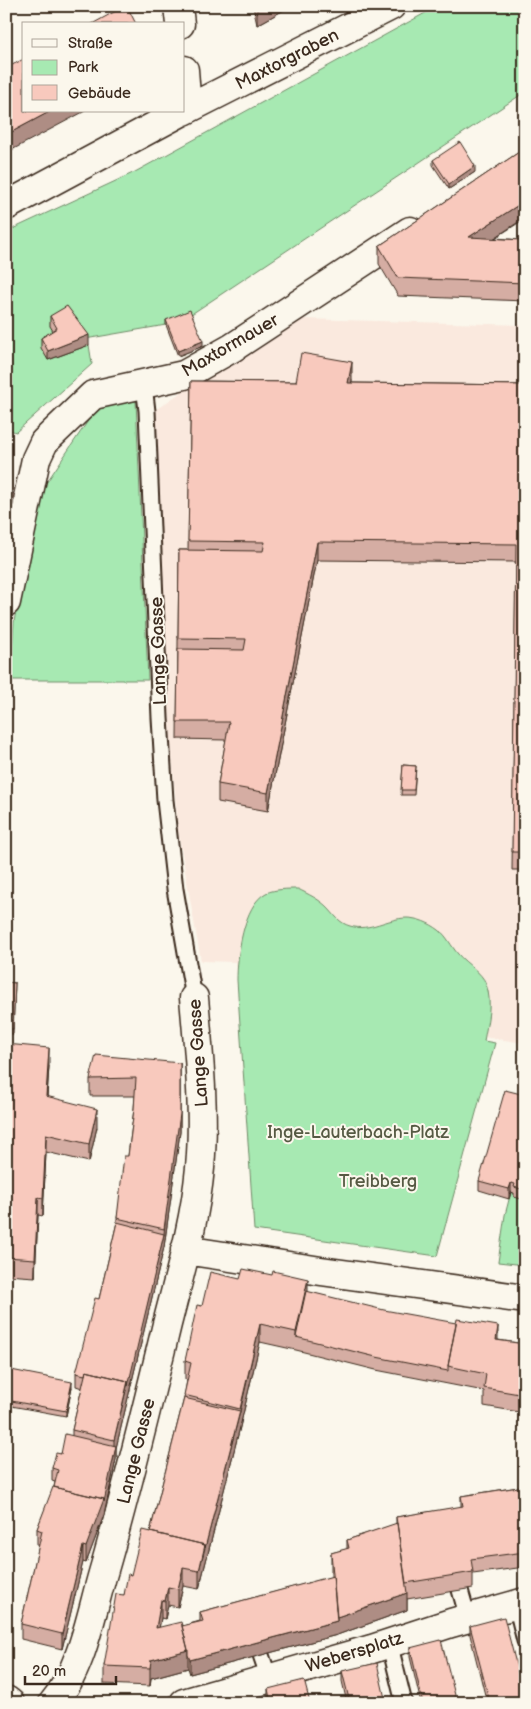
<svg xmlns="http://www.w3.org/2000/svg" width="531" height="1709" font-family="'Balsamiq Sans',sans-serif">
  <style>
    .built { fill: #fae9de }
    .green { fill: #a7e9b2; stroke: #718a68 }
    .lines { fill: none; stroke-linecap: round; stroke-linejoin: round }
    .service-casing { stroke: #3b2a1e; stroke-width: 19 }
    .minor-casing { stroke: #3b2a1e; stroke-width: 31 }
    .service { stroke: #fbf7ec; stroke-width: 15 }
    .minor { stroke: #fbf7ec; stroke-width: 28 }
    .wall { fill: #d5ada3; stroke: #3b2a1e; fill-rule: evenodd }
    .shaded-wall { fill: #ae8d84; stroke: #3b2a1e }
    .building { fill: #f8c9bd; stroke: #3b2a1e; fill-rule: evenodd }
    .labels { text-anchor: middle; stroke-width: 4; stroke-linejoin: round; paint-order: stroke }
    .street-label { font-size: 18px; fill: #3b2a1e; stroke: #fbf7ec }
    .park-label { font-size: 18px; fill: #565a43; stroke: #fbf7ec }
  </style>
  <rect width="100%" height="100%" fill="#fbf7ec"/>
  <filter id="ink" filterUnits="userSpaceOnUse"><feTurbulence type="fractalNoise" baseFrequency=".02" numOctaves="2"/><feDisplacementMap in="SourceGraphic" scale="10" xChannelSelector="R" yChannelSelector="G"/><feConvolveMatrix kernelMatrix="1 2 1 2 8 2 1 2 1" color-interpolation-filters="sRGB"/></filter>
  <g filter="url(#ink)">
    <!-- built -->
    <path class="built" d="M303 319 525 325V1043L239 1002 236 962 201 961 178 831 170 734 154 411 232 357Z"/>
    <!-- green -->
    <path class="green" d="M438 6H525V92L190 315 166 325 85 339 89 345 92 364 16 432 6 429V232L135 172Z
      M136 401 148 680H10L14 622 34 501 98 406Z
      M298 889C308 894 319 899 327 907 335 915 339 923 350 926 370 932 387 918 407 918 417 918 430 923 439 930 447 936 451 946 458 954 466 964 482 972 486 984 493 1003 487 1023 484 1041L495 1043 437 1256 254 1230 237 980C237 957 243 905 266 893 275 889 288 889 298 889Z
      M511 1192 525 1200V1265L498 1262 505 1215Z"/>
    <g class="lines">
      <!-- service casing -->
      <g class="service-casing">
        <path id="service" d="M144 385 147 411 160 718 165 800 175 889 194 998
          M460 1590 468 1618
          M516 1604 525 1641
          M389 1642 404 1703
          M261 1655 269 1678"/>
      </g>
      <!-- minor casing -->
      <g class="minor-casing">
        <path id="minor" d="M178 6 180 24
          M184 70 187 109
          M184 111 391 6
          M6 206 183 111
          M6 602 36 459 44 442 93 395 184 375 232 348 410 231
          M185 1250 321 1271 525 1299
          M6 1700 10 1703
          M53 1703C82 1670 91 1614 103 1573 127 1491 147 1407 167 1324 180 1273 195 1221 200 1168 205 1112 199 1055 194 998
          M184 1703 372 1649 451 1623 525 1602"/>
      </g>
      <!-- service -->
      <use href="#service" class="service"/>
      <!-- minor -->
      <use href="#minor" class="minor"/>
    </g>
    <!-- wall -->
    <path class="wall" d="M253 6H291L257 25Z
      M525 148V301L398 296 379 264V246ZM523 220 522 240 495 238Z
      M433 160 475 172 449 189 433 165Z
      M50 316 89 345 48 360 41 348V338L53 331 50 326Z
      M166 320 203 346 178 356 166 325Z
      M352 380V383L525 385V870H512L516 562 317 560 268 811 218 802V784L226 740 177 739 179 550H188L191 381 296 382Z
      M6 492 14 499 8 529H6Z
      M403 765 416 766 414 795H401Z
      M6 982 15 983 13 1034H6Z
      M6 1044 49 1066 47 1096 97 1127 89 1162 46 1152 43 1216 38 1215 35 1277 6 1275Z
      M180 1063V1132L164 1247 116 1448V1459L104 1515 86 1563 83 1562 62 1649 21 1639V1624L39 1545H37V1529L54 1487 55 1482 52 1481V1468L72 1435V1430L82 1388 76 1386V1373L99 1299 117 1222V1218L128 1156 134 1109 135 1096H90V1079Z
      M525 1095V1200L514 1197V1193L511 1192 509 1199 479 1190V1181Z
      M240 1279 308 1292 498 1340 525 1344V1413L484 1406V1391L376 1370 296 1350 260 1342 240 1427 199 1589 183 1586 178 1607 168 1605 165 1619 161 1618 159 1628 182 1626 200 1621V1612L331 1577V1553L347 1549V1540L396 1524V1517L461 1507V1496L525 1486V1567L473 1574V1588L407 1599V1610L337 1635 190 1674 188 1668 151 1678 150 1686 104 1684V1666L124 1595 131 1575 150 1532 184 1398 187 1380 185 1379V1361L202 1306Z
      M6 1369 72 1387 66 1416 6 1405Z
      M470 1626 525 1703H487L470 1635Z
      M410 1648 457 1703H421L410 1657Z
      M342 1671 386 1703H347L342 1681Z
      M268 1689 310 1703H268Z"/>
    <!-- shaded-wall -->
    <path class="shaded-wall" d="M258 6H291L257 25V7Z
      M51 111H85L6 153V135Z
      M475 166V172L449 189V184Z
      M523 202V219L469 255V237Z
      M89 335V345L48 360V351Z
      M203 341V346L178 356V351Z
      M352 362V380L348 401V383Z
      M14 494V499L8 529V524Z
      M317 542V560L268 811V793Z
      M49 1048V1066L46 1114V1096Z
      M180 1063V1132L164 1247 116 1448V1459L104 1515 86 1563V1547L114 1457V1440L164 1234Z
      M97 1109V1127L89 1162V1144Z
      M46 1134V1152L43 1216V1198Z
      M511 1183V1192L509 1199V1189Z
      M38 1197V1215L35 1277V1259Z
      M308 1279V1297L296 1337V1332Z
      M260 1324V1342L240 1427 199 1589V1571L240 1412Z
      M498 1326V1344L496 1340Z
      M72 1382V1387L66 1416V1411Z
      M83 1546V1562L62 1649V1634Z
      M183 1568V1586L178 1607V1589Z
      M168 1587V1605L165 1619V1601Z
      M407 1593V1610L337 1635 190 1674V1660L337 1621V1617Z
      M161 1600V1618L156 1646V1628Z
      M188 1650V1668L151 1678 150 1686V1668L151 1660Z"/>
    <!-- building -->
    <path class="building" d="M125 6H127L136 24H92Z
      M24 59V111H51L6 135V68Z
      M460 142 475 166 449 184 433 160Z
      M525 148V283L398 278 379 246ZM523 202 522 240 469 237Z
      M67 306 89 335 48 351 41 338 57 328 50 316Z
      M190 310 203 341 178 351 166 320Z
      M301 353 352 362 348 383 525 385V852H512L516 544 317 542 268 793 218 784 229 722H177L178 649 244 650 246 639 178 638 179 550 263 551 265 542 188 541 191 381 296 382Z
      M6 492 14 494 8 524H6Z
      M403 765 416 766 414 790H401Z
      M6 982 15 983 13 1029H6Z
      M6 1044 49 1048 46 1096 97 1109 89 1144 46 1134 43 1198 38 1197 35 1259 6 1257Z
      M96 1055 180 1063V1114L164 1229 117 1218 124 1156H128L134 1109 136 1078 90 1079Z
      M505 1090 525 1095V1190L514 1187 515 1184 511 1183 509 1189 479 1181Z
      M117 1222 164 1234 128 1386V1381L86 1371 85 1375 76 1373 95 1298 99 1299Z
      M243 1269 272 1275 273 1271 308 1279 296 1332 260 1324 240 1409 184 1395 191 1363 185 1361 197 1305 202 1306 210 1272 240 1279Z
      M306 1291 384 1310 456 1323 448 1366V1371L376 1357 296 1337Z
      M457 1319 498 1326 496 1340 525 1344V1395L484 1388 486 1374 448 1366Z
      M6 1369 72 1382 66 1411 6 1400Z
      M86 1371 128 1381 114 1440 72 1430Z
      M184 1398 240 1411 205 1548V1545L150 1532Z
      M65 1434 116 1446 104 1502V1499L54 1487 58 1470 52 1468 56 1453 61 1454Z
      M525 1486V1552L471 1559 473 1572 406 1583 396 1517 463 1506 461 1496Z
      M53 1487 104 1499 86 1547 83 1546 62 1634 21 1624 42 1531 37 1529Z
      M397 1523 407 1593 337 1617 331 1553 349 1548 347 1540Z
      M142 1530 205 1545 199 1571 183 1568 178 1589 168 1587 165 1601 161 1600 156 1628 181 1622 188 1650 151 1660 150 1668 104 1666 116 1594 124 1595 128 1574 131 1575Z
      M333 1576 337 1621 190 1660 188 1655V1650L182 1626 203 1621 200 1612Z
      M504 1617 525 1699V1703H490L470 1626Z
      M441 1640 457 1703H423L410 1648Z
      M377 1663 386 1703H350L342 1671Z
      M304 1680 310 1703H271L268 1689Z
      M230 1698 231 1703H212Z"/>
  </g>
  <g class="labels">
    <!-- street labels -->
    <g class="street-label">
      <text transform="translate(287 59) rotate(-27)" y="6">Maxtorgraben</text>
      <text transform="translate(230 345) rotate(-30)" y="6">Maxtormauer</text>
      <text transform="translate(158 651) rotate(-92)" y="6">Lange Gasse</text>
      <text transform="translate(198 1053) rotate(-94)" y="6">Lange Gasse</text>
      <text transform="translate(136 1451) rotate(-76)" y="6">Lange Gasse</text>
      <text transform="translate(354 1652) rotate(-17)" y="6">Webersplatz</text>
    </g>
    <!-- park labels -->
    <g class="park-label">
      <text x="358" y="1138">Inge-Lauterbach-Platz</text>
      <text x="378" y="1187">Treibberg</text>
    </g>
  </g>
  <!-- margin -->
  <rect width="531" height="1709" fill="none" stroke="#fbf7ec" stroke-width="25"/>
  <rect x="12" y="12" width="506" height="1684" fill="none" stroke="#3b2a1e" stroke-width="2" filter="url(#ink)"/>
  <!-- legend -->
  <rect x="22" y="22" width="162" height="90" fill="#fbf7ec" stroke="#aea59a"/>
  <rect x="32" y="39" width="25" height="8" fill="#fbf7ec" stroke="#aea59a"/>
  <text x="68" y="48" font-size="15" fill="#3b2a1e">Straße</text>
  <rect x="32" y="60" width="25" height="15" fill="#a7e9b2" stroke="#aea59a"/>
  <text x="68" y="72" font-size="15" fill="#3b2a1e">Park</text>
  <rect x="32" y="85" width="25" height="15" fill="#f8c9bd" stroke="#aea59a"/>
  <text x="68" y="98" font-size="15" fill="#3b2a1e">Gebäude</text>
  <!-- scale -->
  <path d="M25 1676v8h91v-8" fill="none" stroke="#3b2a1e" stroke-width="2.5"/>
  <text x="32" y="1676" font-size="15" fill="#3b2a1e" stroke="#fbf7ec" stroke-width="4" paint-order="stroke">20 m</text>
</svg>
